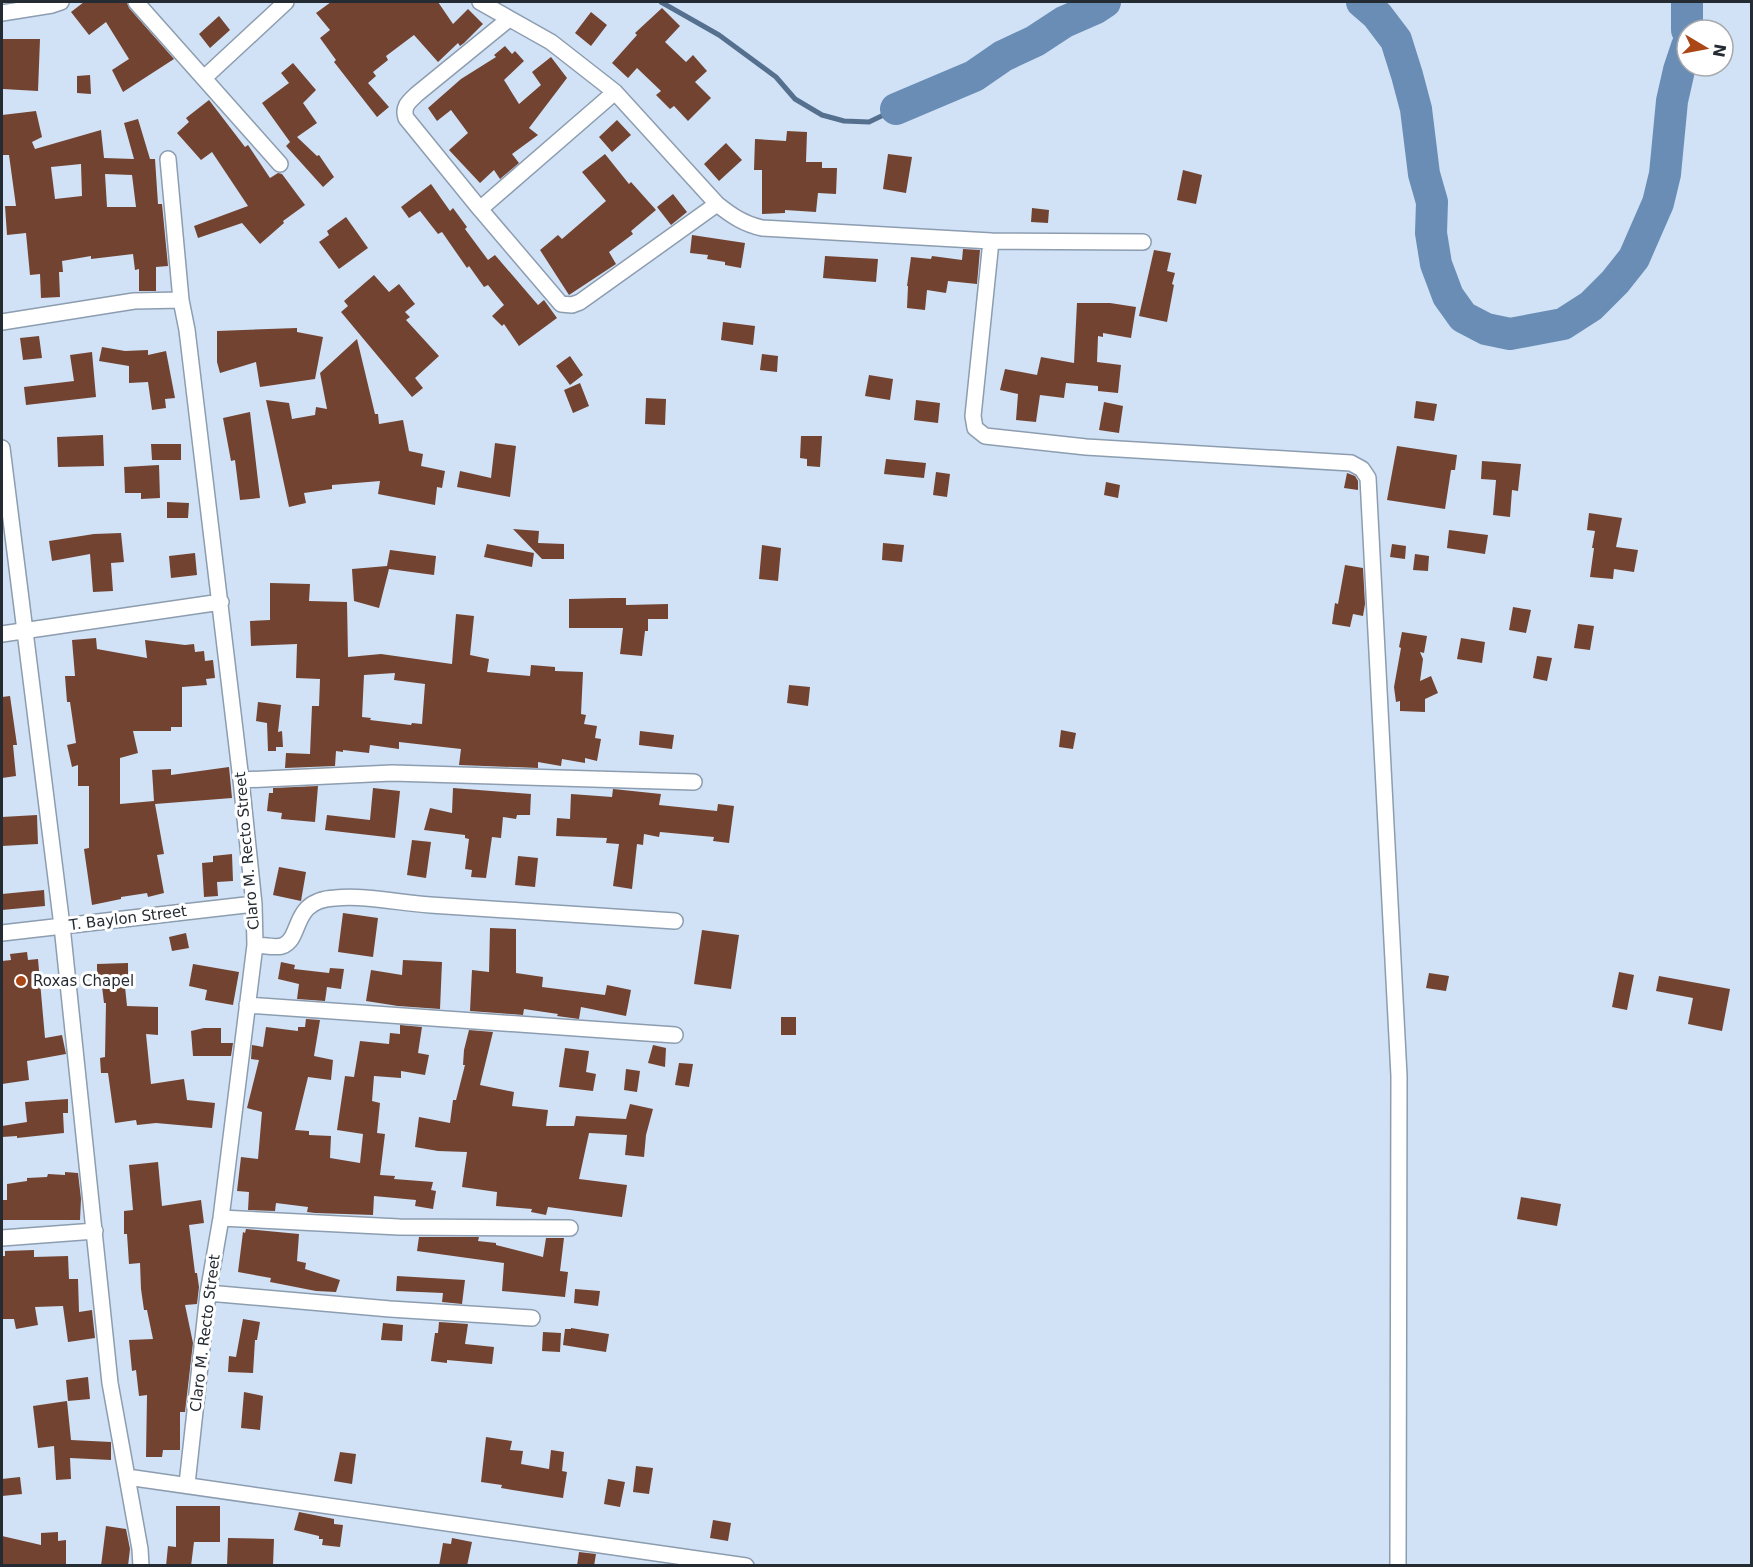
<svg xmlns="http://www.w3.org/2000/svg" width="1753" height="1567" font-family="'DejaVu Sans',sans-serif">
  <style>
    .lines { fill: none; stroke-linecap: round; stroke-linejoin: round }
    .stream { stroke: #55708e; stroke-width: 5 }
    .river { stroke: #6a8db5; stroke-width: 32 }
    .building { fill: #724330; fill-rule: evenodd }
    .minor-casing { stroke: #8d9db0; stroke-width: 18 }
    .minor { stroke: #fff; stroke-width: 15 }
    .poi-dot { fill: #ab4617; stroke: #fff; stroke-width: 2 }
    .labels { text-anchor: middle; stroke-width: 6; stroke-linejoin: round; paint-order: stroke }
    .street-label { font-size: 15px; fill: #242b32; stroke: #fff }
    .poi-label { font-size: 15px; fill: #242b32; stroke: #fff; text-anchor: start }
  </style>
  <rect width="100%" height="100%" fill="#d1e2f6"/>
  <g class="lines">
    <!-- stream -->
    <path class="stream" d="M661 2 719 35 776 77 795 99 822 115 844 121 869 122 896 109"/>
    <!-- river -->
    <path class="river" d="M1362 2 1377 15 1396 40 1407 75 1416 109 1424 174 1432 202 1431 233 1436 264 1448 296 1463 317 1486 329 1510 334 1563 324 1591 306 1615 282 1634 258 1658 203 1665 174 1672 101 1679 70 1687 46
      M1687 30V2
      M896 109 974 76 1003 56 1035 41 1064 22 1096 8 1105 2"/>
  </g>
  <!-- building -->
  <path class="building" d="M84 2H127L129 8 174 59 123 92 112 70 129 59 106 22 89 35 71 12Z
    M331 2H438L453 24 468 9 483 24 464 43 460 46 458 43 438 62 414 35 386 56 388 60 373 72 376 76 368 83 389 107 377 117 334 62 336 60 320 38 330 30 316 13Z
    M662 8 680 26 665 42 686 62 693 55 707 71 695 82 711 98 688 121 674 106 670 109 656 95 661 91 637 68 628 78 612 63 637 35 635 33Z
    M591 12 607 25 591 46 575 33Z
    M219 16 230 30 210 48 199 34Z
    M3 39H40L38 91 3 89Z
    M505 46 512 54 515 51 524 61 504 80 519 104 541 85 532 72 551 57 567 78 529 128 538 135 512 154 519 163 500 179 494 170 480 183 449 150 468 133 451 110 437 121 428 108 461 79 496 57 494 55Z
    M293 63 316 90 303 103 317 123 297 137 317 156 319 155 334 177 323 187 286 146 290 142 262 103 289 83 281 73Z
    M90 75 91 94 77 93V76Z
    M209 100 245 147 248 145 270 178 278 173 282 174 305 205 283 221 284 223 260 244 242 223 198 238 194 226 248 206 212 152 201 160 177 133 189 122 186 118Z
    M36 111 42 137 32 142 35 149 101 130 104 158 134 159 124 123 138 119 150 159H155L158 204H162L168 266 156 267V291H139V269L135 270 133 254 91 259V256L62 261 63 272H59L60 297 41 298 40 274 30 275 26 233 7 235 5 206H16L9 155H2V115ZM81 164 82 196 55 199 51 167ZM105 174 132 175 136 207H107Z
    M617 120 631 135 612 152 599 137Z
    M787 131 807 132 806 162H822V168H837L836 194 818 193 816 212 785 210V213L762 214V170H754L755 139 786 141Z
    M726 143 742 160 719 181 704 164Z
    M605 154 629 184 631 182 656 210 631 231 633 234 609 252 616 264 569 295 540 250 558 235 562 239 606 201 582 172Z
    M888 154 912 157 906 193 883 189Z
    M1183 170 1202 175 1196 204 1177 200Z
    M431 184 450 211 453 208 467 227 465 229 488 260 495 255 538 305 544 300 557 318 519 346 504 324 502 326 492 316 504 305 488 285 484 287 469 266 467 268 442 232 438 234 420 211 409 218 401 207Z
    M673 194 687 212 671 225 657 207Z
    M1032 208 1049 210 1048 223 1031 222Z
    M346 217 368 248 339 269 319 242 329 235 327 231Z
    M692 235 745 243 741 268 725 265V262L707 259 708 255 690 253Z
    M963 249 980 250 977 284 948 281 946 293 927 290 925 310 907 308 908 286H907L911 257 931 259 932 256 962 260Z
    M1154 250 1171 253 1167 271 1175 273 1172 284 1174 285 1167 322 1139 316Z
    M825 256 878 259 876 282 823 278Z
    M374 275 389 292 399 284 415 304 405 312 410 317 406 320 439 356 415 378 423 388 412 397 341 312 348 306 344 301Z
    M1077 303H1110L1136 307 1131 338 1103 333V337L1098 336 1097 362 1121 365 1118 393 1098 391V386L1066 383 1064 398 1040 395 1036 422 1016 420 1018 394 1000 390 1005 369 1037 375 1041 357 1074 363Z
    M723 322 755 326 753 345 721 340Z
    M297 328V332L323 337 315 379 260 387 256 362 220 373 217 362V331Z
    M39 336 42 358 23 360 20 338Z
    M357 339 375 414H378L379 424 403 420 409 451 423 454 421 466 445 471 442 488 437 487 435 505 378 494 380 481 332 485V489L304 493 306 503 289 507 266 400 289 403 292 419 315 415 316 407 327 409 320 373Z
    M102 347 125 351 148 350V355L166 351 175 398 165 399 166 408 152 410 148 382 129 383V366L99 361Z
    M92 352 96 397 26 405 24 387 74 381 70 355Z
    M762 354 778 356 777 372 760 370Z
    M570 356 583 375 570 385 556 366Z
    M869 375 893 379 890 400 865 396Z
    M580 383 589 406 573 413 564 390Z
    M646 398 666 399 665 425 645 424Z
    M916 400 940 403 938 423 914 420Z
    M1416 401 1437 404 1434 421 1414 418Z
    M1104 402 1123 406 1119 433 1099 430Z
    M250 412 260 498 240 500 235 460 231 461 223 418Z
    M103 435 104 466 58 467 57 437Z
    M801 436H822L820 467 807 466V459L800 458Z
    M495 443 516 446 510 497 457 487 460 471 491 478Z
    M151 444H181V460H152Z
    M1397 446 1457 455 1455 470H1451L1445 509 1387 500Z
    M886 459 926 463 924 478 884 474Z
    M1482 461 1521 464 1518 491 1512 490 1510 517 1493 515 1496 480 1481 479Z
    M159 465 160 498 141 499V493H125L124 467Z
    M936 472 950 474 947 497 933 495Z
    M1347 473 1355 476 1358 481V490L1344 488Z
    M1106 482 1120 485 1118 498 1104 495Z
    M167 502 189 503 188 518H167Z
    M1589 513 1622 518 1616 547 1638 550 1634 572 1614 569 1613 579 1590 577 1594 548H1592L1595 531 1587 530Z
    M513 529 539 531 538 543 564 544V559H542Z
    M1449 530 1488 535 1485 554 1447 548Z
    M121 533 124 562 111 563 113 591 93 592 90 554 52 561 49 541 94 534Z
    M883 543 904 545 902 562 882 560Z
    M487 544 534 553 532 567 484 557Z
    M1392 544 1406 546 1405 559 1390 557Z
    M762 545 781 548 778 581 759 579Z
    M390 550 436 556 434 575 389 569 379 608 354 601 352 569 387 566Z
    M195 553 197 575 171 578 169 556Z
    M1415 554 1429 556 1428 571 1413 570Z
    M1345 565 1363 568 1365 604 1363 616 1353 614 1350 627 1332 624 1335 603 1338 604Z
    M270 583 310 584 309 601 347 602 348 657 381 654 452 664 456 614 474 616 470 655 489 659 487 672 530 676 531 665 555 667V671L583 672 581 714 586 715 584 724 597 726 595 738 601 739 597 761 585 758V763L562 759 561 766 538 762V768L459 765 461 749 399 742V749L370 745 369 753 343 750V752L336 751 335 766 285 768 286 753 310 754 312 706H319L320 679 296 678 297 644 251 646 250 621 270 620ZM395 673 394 680 425 684 422 724 412 723 411 725 370 720 371 718 362 717 364 675Z
    M612 598H626V605L668 604V619H648V631H645L642 656 620 654 623 628H569V599Z
    M1513 607 1531 610 1526 633 1509 630Z
    M1578 624 1594 626 1590 650 1574 648Z
    M1402 632 1427 636 1424 653 1420 652 1423 659 1420 681 1431 676 1438 693 1425 699V712L1400 711V701L1396 702 1394 687 1401 648 1399 647Z
    M96 638 97 649 147 658 145 640 185 645 194 644 195 652 204 651 205 661 213 660 215 678 206 679 207 685 182 687V727H171V731H133L138 753 120 758V804L154 801 152 770 171 769V775L229 767 232 798 155 804 164 854 157 855 164 893 148 897 147 893 121 897V899L92 905 84 849 89 848V786H78V765L72 767 67 745 76 743 70 702H67L65 676H75L72 640Z
    M1461 638 1485 642 1482 663 1457 659Z
    M1537 656 1552 658 1547 681 1533 678Z
    M789 685 810 687 808 706 787 703Z
    M10 696 17 745H13L16 776 2 778V697Z
    M258 702 281 705 278 732 282 731 283 747H276V751H268L267 723 256 721Z
    M1061 730 1076 733 1073 749 1059 747Z
    M640 731 674 735 672 749 639 745Z
    M318 786 315 822 281 819 282 813 267 811 269 793H273V788Z
    M373 788 400 791 395 838 325 830 327 815 370 820Z
    M453 788 531 794 530 815H517L516 819 503 817 501 838 492 837 486 878 471 877 472 870 465 869 469 839 465 838V835L424 830 430 808 452 813Z
    M613 789 661 794 659 805 717 811 718 804 734 806 729 843 713 841 714 837 660 832 659 837 644 834 643 845 637 844 632 889 613 886 619 844 606 843 607 838 556 836 557 818 570 819 571 794 612 797Z
    M37 815 38 844 2 846V817Z
    M412 840 431 842 426 878 407 875Z
    M232 854 233 881 217 882 218 896 204 897 202 863 213 862V856Z
    M518 856 538 858 535 887 515 885Z
    M279 867 306 872 301 901 273 895Z
    M44 890 45 906 2 910V894Z
    M343 913 378 918 373 957 338 952Z
    M490 928 516 929V973L543 977 542 987 605 995 607 985 631 990 626 1016 581 1007 579 1019 557 1016 558 1014 524 1009 523 1015 470 1011 472 970 489 972Z
    M702 930 739 935 731 989 694 984Z
    M186 933 189 948 172 951 169 937Z
    M27 952 28 960 38 959 45 1038 62 1035 66 1054 27 1061 29 1080 2 1084V961L11 960 10 954Z
    M403 960 442 962 440 1009 398 1006 366 1001 371 970 402 975Z
    M281 962 295 965 294 969 329 973 330 968 344 969 341 989 327 987 325 1001 297 999 299 984 278 979Z
    M128 963V977H124L127 1006 158 1007V1035L146 1034 151 1084 184 1079 187 1100 215 1103 212 1128 156 1123 137 1125 136 1120 115 1123 108 1073H101L100 1058 105 1057 106 1003H104L101 978H97V964Z
    M193 964 239 972 233 1005 205 1000 207 990 189 986Z
    M1619 972 1634 975 1627 1010 1612 1007Z
    M1429 973 1449 976 1446 991 1426 988Z
    M1659 976 1730 989 1722 1031 1688 1024 1693 998 1656 991Z
    M781 1017H796V1035H781Z
    M306 1019 320 1020 314 1056 333 1060 331 1080 308 1077 295 1130 309 1131V1135L331 1136 330 1158 360 1163 363 1134 337 1130 345 1076 354 1077 360 1041 389 1044 390 1033 400 1034V1025L422 1027 418 1053 429 1055 425 1075 401 1071V1078L374 1076 372 1101 380 1103 377 1133 385 1134 380 1175 395 1176 394 1179 433 1182 431 1190 436 1191 433 1209 415 1206 416 1200 374 1196 373 1215 315 1213 307 1212 308 1207 276 1203 275 1211 248 1210 249 1192 237 1191 241 1157 258 1159 262 1112 247 1108 259 1060 251 1059 252 1045 263 1047 266 1027 298 1031V1027H305Z
    M204 1028H221V1043H233L231 1056H193L191 1031Z
    M469 1030 493 1032 480 1085 514 1092 512 1106 548 1110 546 1126H574L576 1116 626 1119 630 1104 653 1109 646 1135 644 1157 625 1155 627 1135 589 1133 579 1179 627 1185 622 1217 548 1207 546 1215 531 1212 532 1209 496 1206 497 1192 462 1187 467 1152 438 1151 415 1147 419 1117 450 1123 453 1100H456L465 1065H463L464 1050Z
    M653 1045 666 1048 665 1067 648 1063Z
    M565 1048 589 1051 586 1072 596 1074 593 1091 559 1087Z
    M679 1063 693 1064 689 1087 675 1085Z
    M626 1069 640 1071 637 1092 624 1090Z
    M68 1099V1113H63L64 1133 17 1138V1136L2 1137V1126L27 1122 25 1102Z
    M158 1162 162 1206 201 1200 204 1223 189 1225 195 1273H197L199 1287 197 1304 185 1305 193 1343 185 1412H180V1450H163L162 1457H146L147 1395 139 1396 136 1370 132 1371 129 1340 153 1339 147 1310H144L141 1289 140 1263 129 1264 127 1234H124V1211L133 1210 129 1165Z
    M65 1172 78 1173 81 1199 80 1220H3V1200H7V1184L27 1181V1178L47 1177 48 1174 65 1175Z
    M1521 1197 1561 1204 1557 1226 1517 1219Z
    M246 1229 299 1234 297 1261 306 1263 305 1269 340 1280 336 1292 316 1291 270 1282 271 1278 238 1272 243 1232 245 1233Z
    M419 1237H479L478 1241 496 1243V1245L543 1257 546 1238H564L560 1271 568 1272 565 1297 502 1291 504 1263 417 1251Z
    M34 1250V1257L68 1256 69 1279H78L79 1312 92 1310 95 1338 68 1342 63 1306 35 1307 38 1325 16 1329 14 1319H2V1256H5V1251Z
    M397 1276 465 1280 462 1304 442 1302 443 1293 396 1291Z
    M575 1289 600 1291 598 1306 574 1303Z
    M243 1319 260 1322 257 1340H255L253 1373 228 1372 229 1356 236 1357Z
    M439 1322 468 1324 465 1344 494 1347 492 1364 447 1360V1363L431 1361 435 1333H438Z
    M383 1323 403 1325 402 1341 381 1340Z
    M571 1328 609 1334 606 1352 563 1345 565 1329H571Z
    M543 1332 561 1333 560 1352 542 1351Z
    M88 1377 90 1399 68 1401 66 1380Z
    M244 1392 263 1396 260 1430 241 1428Z
    M67 1401 71 1440 111 1442V1460L70 1458 71 1479 56 1480 54 1446 38 1448 33 1406Z
    M486 1437 512 1441 510 1450 523 1451 521 1464 549 1469 551 1450 564 1452 562 1471 567 1472 563 1498 501 1488 502 1485 481 1482Z
    M340 1452 356 1454 352 1484 334 1481Z
    M636 1466 653 1468 649 1494 633 1492Z
    M20 1477 22 1494 2 1496V1479Z
    M608 1479 625 1482 620 1507 604 1504Z
    M176 1506H220V1542H194L191 1566H166L168 1546 176 1547Z
    M299 1512 334 1519V1524L343 1525 340 1547 322 1545 323 1539H319V1536L294 1530Z
    M713 1520 731 1523 728 1541 710 1538Z
    M106 1526 126 1529 130 1549 128 1566H101Z
    M58 1532V1541L66 1540V1566H2V1536L41 1545V1533Z
    M228 1538 274 1539 273 1566H227Z
    M452 1538 472 1542 467 1566H439L443 1543 451 1544Z
    M579 1552 596 1554 594 1566H577Z"/>
  <g class="lines">
    <!-- minor casing -->
    <g class="minor-casing">
      <path id="minor" d="M136 2 280 164
        M480 2 551 42 615 92 717 204C732 216 744 224 762 228L991 241 1143 242
        M2 13 52 5 61 2
        M509 19 417 94C410 101 402 106 406 118L480 209 561 304 572 305 580 302 717 204
        M204 78 286 2
        M168 159 181 300
        M480 209 615 92
        M991 241 973 416 975 428 985 436 1086 447 1351 463 1362 469 1368 478 1399 1076 1398 1566
        M2 322 134 301 181 300 187 330 241 780 254 904 255 945 221 1218 208 1293 187 1484
        M2 448 62 926 110 1383 140 1549 141 1566
        M2 634 221 602
        M241 780 392 773 694 782
        M2 933 254 904
        M255 945C262 945 275 948 282 946 303 939 290 900 335 898 366 895 399 903 430 905 512 911 594 916 675 921
        M247 1005 675 1035
        M221 1218 399 1227 570 1228
        M2 1238 95 1231
        M208 1293 390 1309 532 1318
        M127 1477 746 1566"/>
    </g>
    <!-- minor -->
    <use href="#minor" class="minor"/>
  </g>
  <!-- markers -->
  <circle class="poi-dot" cx="21" cy="981" r="6"/>
  <g class="labels">
    <!-- street labels -->
    <g class="street-label">
      <text transform="translate(247 851) rotate(-95)" y="5">Claro M. Recto Street</text>
      <text transform="translate(128 918) rotate(-7)" y="5">T. Baylon Street</text>
      <text transform="translate(205 1333) rotate(-83)" y="5">Claro M. Recto Street</text>
    </g>
    <!-- poi labels -->
    <g class="poi-label">
      <text x="33" y="986">Roxas Chapel</text>
    </g>
  </g>
  <!-- border -->
  <rect width="1753" height="1567" fill="none" stroke="#242b32" stroke-width="6"/>
  <!-- north arrow -->
  <g transform="translate(1705 48) rotate(100)"><circle r="28" fill="#ffffff" stroke="#a7aaad" stroke-width="1.5"/>
  <path d="M0-4.5L10 22L0 15L-10 22Z" fill="#ab4617"/>
  <text y="-9" font-size="16" font-weight="bold" text-anchor="middle" fill="#242b32">N</text>
  </g>
</svg>
